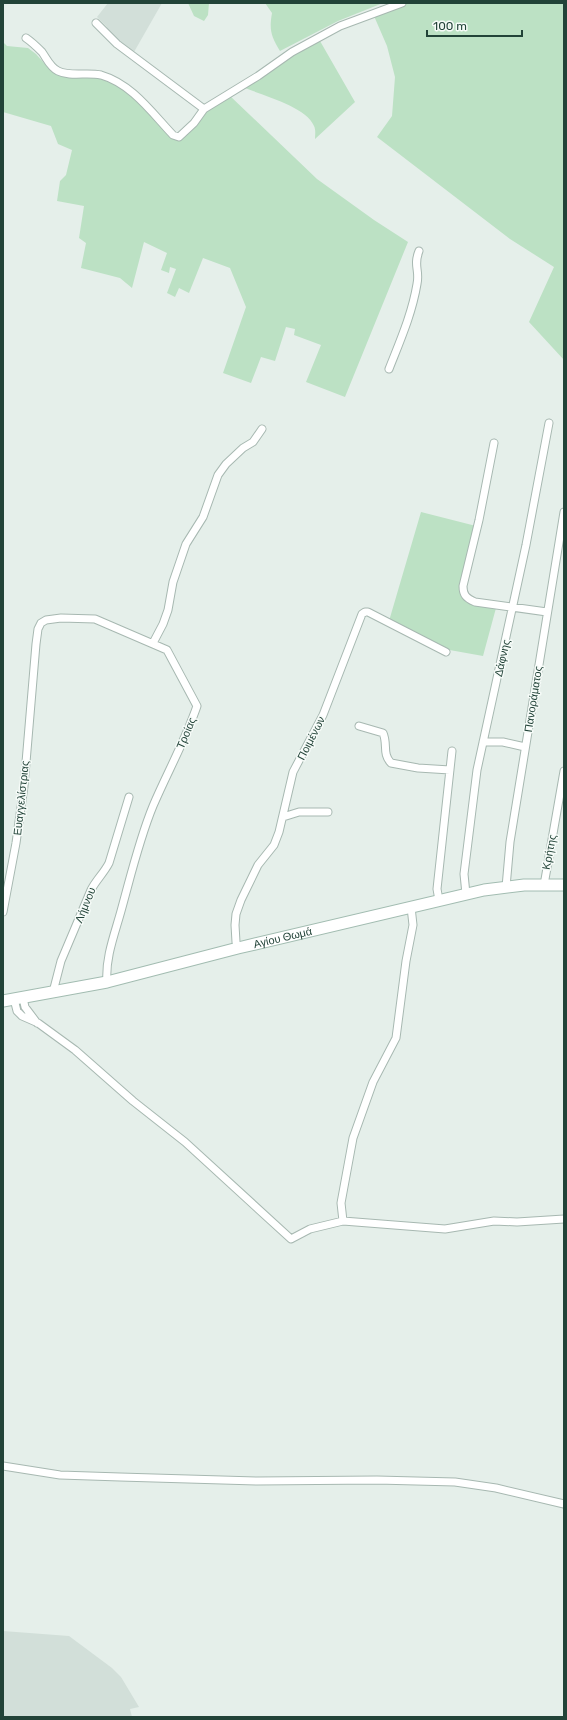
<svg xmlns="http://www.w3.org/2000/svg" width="567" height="1720" font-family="Rubik,sans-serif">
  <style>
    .built { fill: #d2dfd9 }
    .green { fill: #bce1c4 }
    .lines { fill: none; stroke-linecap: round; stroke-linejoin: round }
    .minor-casing { stroke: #a7b8b1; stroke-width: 9 }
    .secondary-casing { stroke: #a2bcb1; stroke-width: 13 }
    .minor { stroke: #fff; stroke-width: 7 }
    .secondary { stroke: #fff; stroke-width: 11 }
    .labels { text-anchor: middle; stroke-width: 3; stroke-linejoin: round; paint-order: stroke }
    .street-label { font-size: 11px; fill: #224338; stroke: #f6fbf8 }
  </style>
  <rect width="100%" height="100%" fill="#e5efea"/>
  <!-- built -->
  <path class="built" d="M108 3H162L134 52 110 33 106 26 97 17Z
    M3 1631 69 1636 112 1668 121 1677 139 1707 130 1709 132 1717H3Z"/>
  <!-- green -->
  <path class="green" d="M188 3H209L208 15 204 21 194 16Z
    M265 3H383L338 21 280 51C271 36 269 30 272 13Z
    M408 3H564V360L529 322 554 267 510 239 377 137 392 116 395 77 387 46 374 16Z
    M320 41 355 102 315 139C315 135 316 130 314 126 306 106 263 96 243 87L297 53Z
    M3 42 7 46 28 48 36 54 52 72 67 76H84L101 79 122 87 181 139 205 112 229 95 317 179 374 220 408 242 345 397 306 382 321 345 294 335 295 329 286 327 275 361 261 357 251 383 223 373 246 307 230 268 203 258 189 293 179 288 175 297 167 293 176 269 170 267 169 273 161 270 167 253 144 242 132 288 120 278 81 268 86 243 79 238 84 206 57 201 60 181 66 175 72 150 58 144 51 126 3 112Z
    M421 512 476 526 460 588 462 597 466 602 496 608 483 656 444 649 389 621Z"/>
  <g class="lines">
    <!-- minor casing -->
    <g class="minor-casing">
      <path id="minor" d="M96 23 117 44 204 109
        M26 38C32 42 37 47 42 52 47 59 50 67 58 71 70 77 87 72 101 75 132 84 152 113 173 135L179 137 194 123 204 109 258 76 292 52 340 26 402 3
        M389 369C400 341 412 314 417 284 420 270 413 266 419 251
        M494 443 479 520 463 586C463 595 466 598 475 602L547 612
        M153 643 163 624 168 610 173 582 186 544 203 517 218 475 226 464 243 448 253 442 262 429
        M359 726 383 733C388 744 382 754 391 763L418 768 450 770
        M483 742H503L525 747
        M283 817 299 812H328
        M544 885 564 771
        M506 887 510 842 564 512
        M466 894 464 874 477 770 526 545 549 423
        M439 900 437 889 452 751
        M3 912 16 843 24 786 36 644 38 629 41 623 46 620 61 618 95 619 167 650 197 706C185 741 167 773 153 806 139 840 131 875 121 911 115 933 105 958 107 982
        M238 948 236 942 235 925 236 914 241 900 258 865 274 845 279 832 293 772 323 715 362 614 365 612H368L446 652
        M53 992 61 961 91 890C96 880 104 873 109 863L129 797
        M23 998 25 1007 37 1023
        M14 999 17 1011 22 1016 38 1023 75 1050 133 1101 185 1142 291 1239 310 1229 343 1221 341 1203 353 1138 373 1082 396 1038 406 961 413 925 411 907
        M343 1221 445 1229 494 1221 517 1222 564 1219
        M3 1466 60 1475 120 1477 257 1481 377 1480 455 1482 496 1488 564 1504"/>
    </g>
    <!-- secondary casing -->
    <g class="secondary-casing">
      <g id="secondary">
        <path id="s1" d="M3 1001 107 982 238 948 484 890 524 885H564"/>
      </g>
    </g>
    <!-- minor -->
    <use href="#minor" class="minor"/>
    <!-- secondary -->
    <use href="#secondary" class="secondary"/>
  </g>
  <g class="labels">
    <!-- street labels -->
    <g class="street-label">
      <text transform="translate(502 658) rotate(-77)" y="4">Δάφνης</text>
      <text transform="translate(533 699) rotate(-81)" y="4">Πανοράματος</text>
      <text transform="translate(186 733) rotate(-67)" y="4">Τροίας</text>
      <text transform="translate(311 738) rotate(-63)" y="4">Ποιμένων</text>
      <text transform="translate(21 798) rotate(-84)" y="4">Ευαγγελίστριας</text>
      <text transform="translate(549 852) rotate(-79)" y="4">Κρήτης</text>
      <text transform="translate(85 905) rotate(-68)" y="4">Λήμνου</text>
      <text dy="4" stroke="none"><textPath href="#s1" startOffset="287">Αγίου Θωμά</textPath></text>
    </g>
  </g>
  <!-- border -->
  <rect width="567" height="1720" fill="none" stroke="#224338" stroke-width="8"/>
  <!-- scale -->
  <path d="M427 30v6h95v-6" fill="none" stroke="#224338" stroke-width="2"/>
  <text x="433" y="30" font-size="12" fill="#224338" stroke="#f6fbf8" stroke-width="3" paint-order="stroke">100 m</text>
</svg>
